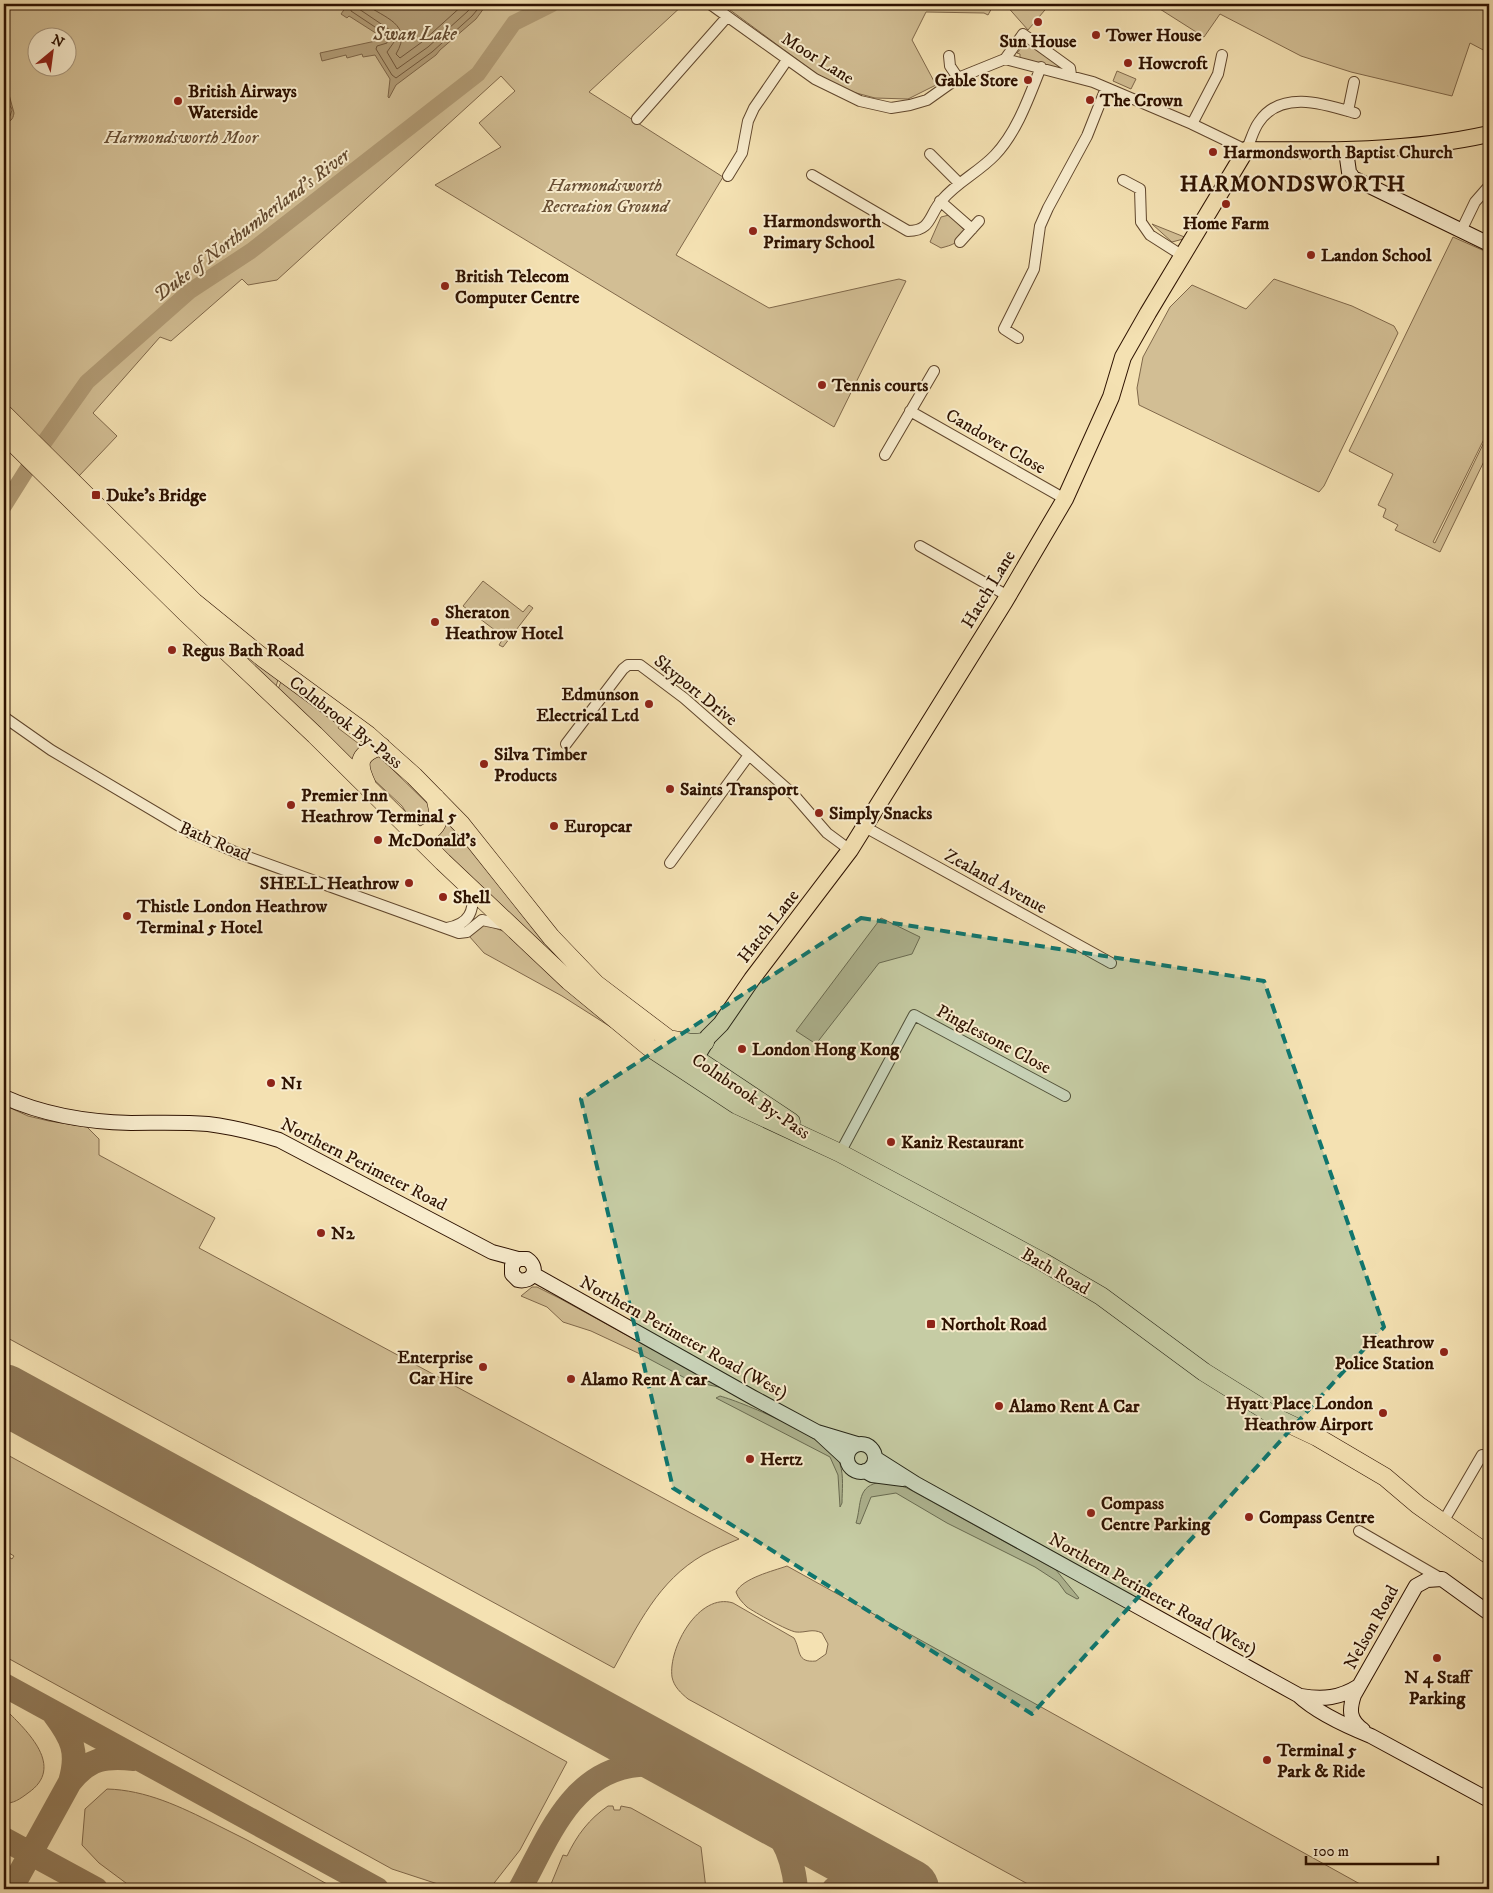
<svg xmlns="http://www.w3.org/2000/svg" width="1493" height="1893" font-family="'IM FELL DW Pica',serif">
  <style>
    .green { fill: #d2be94; stroke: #80684a; fill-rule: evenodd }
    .water { fill: #b19b75; stroke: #7d6446 }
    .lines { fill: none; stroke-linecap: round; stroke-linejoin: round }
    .shore { stroke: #70563a; stroke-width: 1 }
    .river { stroke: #b19b75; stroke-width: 16 }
    .taxiway { stroke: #917a59; stroke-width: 24 }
    .runway { stroke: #917a59; stroke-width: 60 }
    .street-casing { stroke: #60462c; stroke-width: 12 }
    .secondary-casing { stroke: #2e1200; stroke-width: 16 }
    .primary-casing { stroke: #2e1200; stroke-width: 18 }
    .highway-casing { stroke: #2e1200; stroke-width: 19 }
    .street { stroke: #f8eccd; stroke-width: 10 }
    .secondary { stroke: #f8eccd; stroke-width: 14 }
    .primary { stroke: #f4e1b2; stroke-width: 16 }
    .highway { stroke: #f4e1b2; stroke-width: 18 }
    .marked { fill: #0f766e; fill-opacity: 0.2; stroke: #0f766e; stroke-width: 4; stroke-dasharray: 10 6; stroke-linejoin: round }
    .poi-dot { fill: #8f2418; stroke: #f8eccd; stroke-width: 2 }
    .labels { text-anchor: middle; stroke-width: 4; stroke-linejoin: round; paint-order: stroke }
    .poi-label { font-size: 18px; font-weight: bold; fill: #2e1200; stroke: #f8eccd; text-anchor: start }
    .street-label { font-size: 18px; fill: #2e1200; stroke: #f8eccd }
    .park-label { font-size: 18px; font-style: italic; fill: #674e34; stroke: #f8eccd }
    .water-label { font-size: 19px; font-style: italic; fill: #62492f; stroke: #f8eccd }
    .district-label { font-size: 22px; font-weight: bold; letter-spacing: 1px; fill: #2e1200; stroke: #f8eccd }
  </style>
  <rect width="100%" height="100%" fill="#f4e1b2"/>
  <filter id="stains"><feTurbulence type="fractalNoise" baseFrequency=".004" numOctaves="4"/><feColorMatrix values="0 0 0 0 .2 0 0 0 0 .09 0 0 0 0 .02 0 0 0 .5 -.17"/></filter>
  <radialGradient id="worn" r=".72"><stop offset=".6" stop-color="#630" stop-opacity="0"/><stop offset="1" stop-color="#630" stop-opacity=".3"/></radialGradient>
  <!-- green -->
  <path class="green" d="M4 4H552L514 23 478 74 251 251 190 291 87 382 43 444 4 414ZM38 38H68V68H38Z
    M562 4H684L589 92 723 177 676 255 769 308 899 279 906 281 834 427 435 185 501 147 479 123 515 91 501 76 277 280 248 285 242 279 171 341 160 337 93 413 117 436 78 477 44 444 89 383 192 294 253 253 480 75 517 28Z
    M722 4H994L988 15 984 13 926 12 912 40 936 85 908 99 875 98 845 90 829 83Z
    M1005 4H1050L1028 30Z
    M1152 4H1489V53L1470 43 1452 96 1351 72 1301 56 1220 14 1204 37Z
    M1027 44 1060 66V68L1059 69 1020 59V54L1017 53 1024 45Z
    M1117 71 1136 79 1131 89 1113 81Z
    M949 215 964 230C961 243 952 245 941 248L930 242 941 217Z
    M1152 224 1187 238 1172 242Z
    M1453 237 1489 253V429L1433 542 1435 543 1489 432V451L1440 552 1395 530 1398 525 1383 517 1386 509 1378 505 1393 474 1349 451Z
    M1274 279 1352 306 1394 326 1398 333 1324 486 1319 492 1139 405 1137 388 1143 357 1170 307 1192 285 1246 309Z
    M153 570 279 677 275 689Z
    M483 581 523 612 529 605 533 608 503 647 499 645 504 637 463 606Z
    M282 679 342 722 338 728 363 747 355 767 277 692Z
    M372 753 386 757 393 770 431 807 434 810 424 830 413 823 402 806 369 775 366 760Z
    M445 819 578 973 646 1033 665 1047 633 1029 429 839Z
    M881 918 920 937 912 954 879 963 816 1044 796 1031Z
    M486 925 503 931 628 1038 562 996 484 953 469 936 480 926Z
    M4 1105 28 1116 49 1121 87 1127 99 1139V1155L215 1218 199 1248 739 1539C727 1544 714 1549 703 1555 658 1581 638 1625 614 1668L4 1336Z
    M532 1287H537L559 1298 723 1388 705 1384 696 1387 685 1378 638 1353 591 1331 563 1322 547 1307 521 1296Z
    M720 1396C745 1403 833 1440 840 1464 844 1476 842 1491 842 1503L840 1507 838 1475 830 1457 716 1398Z
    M4 1453 567 1762 520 1850 491 1887 487 1889H453L392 1869 4 1656V1554L12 1559 14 1556 4 1550Z
    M882 1482 895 1484 907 1488 1056 1570 1079 1598 1077 1599 1066 1593 1058 1582 1035 1567 947 1523 896 1493 871 1497 860 1524 856 1523C862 1504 856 1485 882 1482Z
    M787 1566 1369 1889H1037L688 1699C681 1693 674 1687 672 1677 668 1648 699 1592 733 1603L794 1638C801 1650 796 1663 816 1661L826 1654 828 1644 822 1633C812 1628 806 1633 796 1632 788 1631 754 1612 747 1607 742 1602 738 1598 736 1592 743 1578 773 1571 787 1566Z
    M6 1710C27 1731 66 1767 28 1793 20 1799 13 1804 4 1803V1711Z
    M107 1789C146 1790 181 1807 215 1824 257 1844 296 1867 336 1889H134L99 1863 82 1845 85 1809Z
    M608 1806H613L614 1810H620L621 1806 631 1808 701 1847 706 1889H549L563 1855 567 1856C577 1835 589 1819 608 1806Z"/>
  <!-- water -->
  <path class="water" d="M348 4H487L476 19 440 50 436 55 396 85 389 98 388 97 390 79 375 55 363 57 362 54 347 58 346 55 322 61 320 53 385 39 349 16 347 18 341 14Z
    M4 76 14 113C13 120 10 122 4 123V118L10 116 12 110 11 107C0 103 4 87 4 76Z"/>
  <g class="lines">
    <!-- shore -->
    <path class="shore" d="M351 4V11L387 35V43L377 46 376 49 392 75 396 78 432 52 472 16 482 4
      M358 4 359 9 393 32 394 42 387 52 397 69 428 47 468 11 474 4
      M365 4C384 18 414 24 396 54L400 58 422 42 464 4"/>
    <!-- river -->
    <path class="river" d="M4 506 43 444 87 382 190 291 251 251 478 74 514 23 552 4"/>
    <!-- taxiway -->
    <path class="taxiway" d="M4 1420 25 1418 55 1421
      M4 1685 377 1889
      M54 1714C72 1738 79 1752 70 1782
      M748 1801C778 1830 792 1846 796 1889
      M4 1839 96 1889
      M11 1889 70 1782C89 1758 106 1756 134 1759
      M520 1889C547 1841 569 1776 631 1766 649 1763 667 1765 685 1766
      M834 1889C860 1877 876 1883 902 1885"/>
    <!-- runway -->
    <path class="runway" d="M4 1394 909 1889"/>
    <!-- street casing -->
    <g class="street-casing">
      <path id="street" d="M710 4 815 79 860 101 891 108 910 105 927 100 958 78 1005 59 1093 82 1192 124 1246 150C1251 141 1253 130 1259 122 1281 89 1325 104 1355 113
        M949 56 950 66 958 78
        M1005 59 1023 34 1070 68 1071 75
        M1348 111 1354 82
        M637 119 727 17
        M1192 124 1218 74 1222 55
        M930 154 959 183
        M812 175 908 231C932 231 929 214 942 200 957 182 979 172 995 155 1017 132 1029 97 1041 67
        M728 176 742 153 748 121 754 108 787 60
        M1123 180 1140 189 1141 222 1150 235 1183 256
        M940 201 972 229
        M1461 231 1475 202 1489 186
        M960 242 979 221
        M1018 338 1004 329 1034 269 1040 226 1048 208 1087 136 1106 88
        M910 411 1065 499
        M885 455 934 371
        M920 546 1008 596
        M4 717 51 750 191 833 240 854 459 933 467 932 482 920 506 925
        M566 744 623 669 628 665H640L684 698 749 755 794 795 827 833 850 850
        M865 827 1111 963
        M670 863 749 755
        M447 928C470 924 474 911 473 890
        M840 1153 914 1015 1065 1096
        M1443 1522 1482 1455
        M1359 1531 1442 1579"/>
    </g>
    <!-- secondary casing -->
    <g class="secondary-casing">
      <path id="secondary" d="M1346 151 1349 172 1353 178 1489 244
        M4 1097C44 1115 87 1122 131 1123 157 1123 182 1122 208 1124 232 1127 256 1133 279 1140L492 1252 518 1259H527C540 1268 533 1283 518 1280L512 1274V1265L518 1259
        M533 1274 752 1397 817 1432 857 1444
        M820 1434 847 1459
        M847 1458a14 14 0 1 1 28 0a14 14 0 1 1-28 0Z
        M875 1458 916 1484 1298 1695C1317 1713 1346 1726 1371 1736L1489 1800
        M865 1471 872 1475 903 1479
        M1301 1696C1323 1700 1340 1698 1359 1686
        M1363 1730C1349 1720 1349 1710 1354 1695L1416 1586 1427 1580 1442 1579 1489 1613"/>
    </g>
    <!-- primary casing -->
    <g class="primary-casing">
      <path id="primary" d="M698 1054 708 1037 721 1024 752 979 850 850 1005 601 1065 499 1111 397 1123 357 1148 313 1246 150C1328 151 1409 152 1489 134"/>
    </g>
    <!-- highway casing -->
    <g class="highway-casing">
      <path id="highway" d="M4 414 194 602 263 658 368 735 414 776 461 824 551 937 596 984 683 1050 791 1122
        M4 434 186 613 315 735 443 862 569 981 649 1047 737 1105 840 1153 1043 1262 1101 1296 1204 1372 1281 1420 1317 1437 1385 1477 1418 1505 1489 1555
        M367 785C357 764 357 754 381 746
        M418 837C441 828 441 819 435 797
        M673 1040 692 1043 705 1042"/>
    </g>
    <!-- street -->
    <use href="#street" class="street"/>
    <!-- secondary -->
    <use href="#secondary" class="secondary"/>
    <!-- primary -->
    <use href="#primary" class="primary"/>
    <!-- highway -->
    <use href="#highway" class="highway"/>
  </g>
  <!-- marked area -->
  <path class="marked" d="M861 918 1264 981 1384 1327 1032 1714 673 1488 581 1099Z"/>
  <!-- markers -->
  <g class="poi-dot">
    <circle cx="1038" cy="22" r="5"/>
    <circle cx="1096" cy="35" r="5"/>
    <circle cx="1128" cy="63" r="5"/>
    <circle cx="1028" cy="80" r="5"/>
    <circle cx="1090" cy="100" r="5"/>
    <circle cx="178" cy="101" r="5"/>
    <circle cx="1213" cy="152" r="5"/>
    <circle cx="1226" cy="204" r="5"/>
    <circle cx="753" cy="231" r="5"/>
    <circle cx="1311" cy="255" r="5"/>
    <circle cx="445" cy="286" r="5"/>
    <circle cx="822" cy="385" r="5"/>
    <rect x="91" y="490" width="10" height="10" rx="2.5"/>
    <circle cx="435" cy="622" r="5"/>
    <circle cx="172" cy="650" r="5"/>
    <circle cx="649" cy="704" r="5"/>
    <circle cx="484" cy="764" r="5"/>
    <circle cx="670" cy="789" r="5"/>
    <circle cx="291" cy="805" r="5"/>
    <circle cx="819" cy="813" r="5"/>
    <circle cx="554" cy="826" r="5"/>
    <circle cx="378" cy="840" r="5"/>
    <circle cx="409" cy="883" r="5"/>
    <circle cx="443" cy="897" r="5"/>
    <circle cx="127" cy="916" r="5"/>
    <circle cx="742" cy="1049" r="5"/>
    <circle cx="271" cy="1083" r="5"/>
    <circle cx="891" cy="1142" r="5"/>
    <circle cx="321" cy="1233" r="5"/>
    <rect x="926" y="1319" width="10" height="10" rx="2.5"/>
    <circle cx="1444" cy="1352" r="5"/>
    <circle cx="483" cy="1367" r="5"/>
    <circle cx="571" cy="1379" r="5"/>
    <circle cx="999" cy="1406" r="5"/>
    <circle cx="1383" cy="1413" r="5"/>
    <circle cx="750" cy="1459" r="5"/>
    <circle cx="1091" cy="1513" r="5"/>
    <circle cx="1249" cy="1517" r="5"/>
    <circle cx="1437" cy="1658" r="5"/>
    <circle cx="1267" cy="1760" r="5"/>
  </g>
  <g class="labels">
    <!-- poi labels -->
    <g class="poi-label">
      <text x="1106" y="41">Tower House</text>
      <text x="1038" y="47" text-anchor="middle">Sun House</text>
      <text x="1138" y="69">Howcroft</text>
      <text x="1018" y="86" text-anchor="end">Gable Store</text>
      <text x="188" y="97">British Airways<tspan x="188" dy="21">Waterside</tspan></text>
      <text x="1100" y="106">The Crown</text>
      <text x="1223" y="158">Harmondsworth Baptist Church</text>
      <text x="763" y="227">Harmondsworth<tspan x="763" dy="21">Primary School</tspan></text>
      <text x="1226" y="229" text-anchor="middle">Home Farm</text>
      <text x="1321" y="261">Landon School</text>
      <text x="455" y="282">British Telecom<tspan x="455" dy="21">Computer Centre</tspan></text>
      <text x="832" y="391">Tennis courts</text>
      <text x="106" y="501">Duke's Bridge</text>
      <text x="445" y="618">Sheraton<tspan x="445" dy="21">Heathrow Hotel</tspan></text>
      <text x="182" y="656">Regus Bath Road</text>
      <text x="639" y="700" text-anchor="end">Edmunson<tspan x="639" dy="21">Electrical Ltd</tspan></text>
      <text x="494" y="760">Silva Timber<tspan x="494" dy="21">Products</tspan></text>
      <text x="680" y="795">Saints Transport</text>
      <text x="301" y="801">Premier Inn<tspan x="301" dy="21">Heathrow Terminal 5</tspan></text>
      <text x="829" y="819">Simply Snacks</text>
      <text x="564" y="832">Europcar</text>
      <text x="388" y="846">McDonald's</text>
      <text x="399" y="889" text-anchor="end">SHELL Heathrow</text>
      <text x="453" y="903">Shell</text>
      <text x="137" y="912">Thistle London Heathrow<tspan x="137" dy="21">Terminal 5 Hotel</tspan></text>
      <text x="752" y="1055">London Hong Kong</text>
      <text x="281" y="1089">N1</text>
      <text x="901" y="1148">Kaniz Restaurant</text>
      <text x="331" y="1239">N2</text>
      <text x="941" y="1330">Northolt Road</text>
      <text x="1434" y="1348" text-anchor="end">Heathrow<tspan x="1434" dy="21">Police Station</tspan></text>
      <text x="473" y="1363" text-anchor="end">Enterprise<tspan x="473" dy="21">Car Hire</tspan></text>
      <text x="581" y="1385">Alamo Rent A car</text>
      <text x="1373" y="1409" text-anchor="end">Hyatt Place London<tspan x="1373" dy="21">Heathrow Airport</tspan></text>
      <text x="1009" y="1412">Alamo Rent A Car</text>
      <text x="760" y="1465">Hertz</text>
      <text x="1101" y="1509">Compass<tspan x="1101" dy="21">Centre Parking</tspan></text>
      <text x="1259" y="1523">Compass Centre</text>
      <text x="1437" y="1683" text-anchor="middle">N 4 Staff<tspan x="1437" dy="21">Parking</tspan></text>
      <text x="1277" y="1756">Terminal 5<tspan x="1277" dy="21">Park &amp; Ride</tspan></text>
    </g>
    <!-- street labels -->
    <g class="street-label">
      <text transform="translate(818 58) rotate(32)" y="6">Moor Lane</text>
      <text transform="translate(996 441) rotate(30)" y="6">Candover Close</text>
      <text transform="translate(988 589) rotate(-59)" y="6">Hatch Lane</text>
      <text transform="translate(696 690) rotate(39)" y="6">Skyport Drive</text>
      <text transform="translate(346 722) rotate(38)" y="6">Colnbrook By-Pass</text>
      <text transform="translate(215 841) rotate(23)" y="6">Bath Road</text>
      <text transform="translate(996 881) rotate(29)" y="6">Zealand Avenue</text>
      <text transform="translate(768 926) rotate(-52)" y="6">Hatch Lane</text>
      <text transform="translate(994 1039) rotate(28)" y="6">Pinglestone Close</text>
      <text transform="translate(751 1096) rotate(34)" y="6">Colnbrook By-Pass</text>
      <text transform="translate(364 1164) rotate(27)" y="6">Northern Perimeter Road</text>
      <text transform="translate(1056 1271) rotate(30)" y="6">Bath Road</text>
      <text transform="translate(684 1337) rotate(29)" y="6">Northern Perimeter Road (West)</text>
      <text transform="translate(1153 1594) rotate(29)" y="6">Northern Perimeter Road (West)</text>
      <text transform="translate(1371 1627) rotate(-61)" y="6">Nelson Road</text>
    </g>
    <!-- park labels -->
    <g class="park-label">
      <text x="181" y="143">Harmondsworth Moor</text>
      <text x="605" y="191">Harmondsworth<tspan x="605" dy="21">Recreation Ground</tspan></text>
    </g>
    <!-- water labels -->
    <g class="water-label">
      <text x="415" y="40">Swan Lake</text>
      <text transform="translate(251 224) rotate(-37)" y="7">Duke of Northumberland's River</text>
    </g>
    <!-- district labels -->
    <g class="district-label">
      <text x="1293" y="191">HARMONDSWORTH</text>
    </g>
  </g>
  <!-- margin -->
  <rect width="1493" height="1893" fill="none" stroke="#f4e1b2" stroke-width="20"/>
  <rect x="5" y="5" width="1483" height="1883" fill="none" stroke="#2e1200" stroke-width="2.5"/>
  <rect x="10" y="10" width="1473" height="1873" fill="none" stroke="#2e1200"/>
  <!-- north arrow -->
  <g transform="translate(52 52) rotate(29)"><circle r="24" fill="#f8eccd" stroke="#a7957b"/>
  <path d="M0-4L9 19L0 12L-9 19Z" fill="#8f2418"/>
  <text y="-8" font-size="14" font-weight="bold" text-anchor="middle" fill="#2e1200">N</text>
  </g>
  <!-- scale -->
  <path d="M1306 1856v8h132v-8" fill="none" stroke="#2e1200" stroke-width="2.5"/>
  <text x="1313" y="1856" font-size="15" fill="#2e1200" stroke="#f8eccd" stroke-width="4" paint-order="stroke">100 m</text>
  <rect width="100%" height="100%" filter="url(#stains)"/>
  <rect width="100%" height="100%" fill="url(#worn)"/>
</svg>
